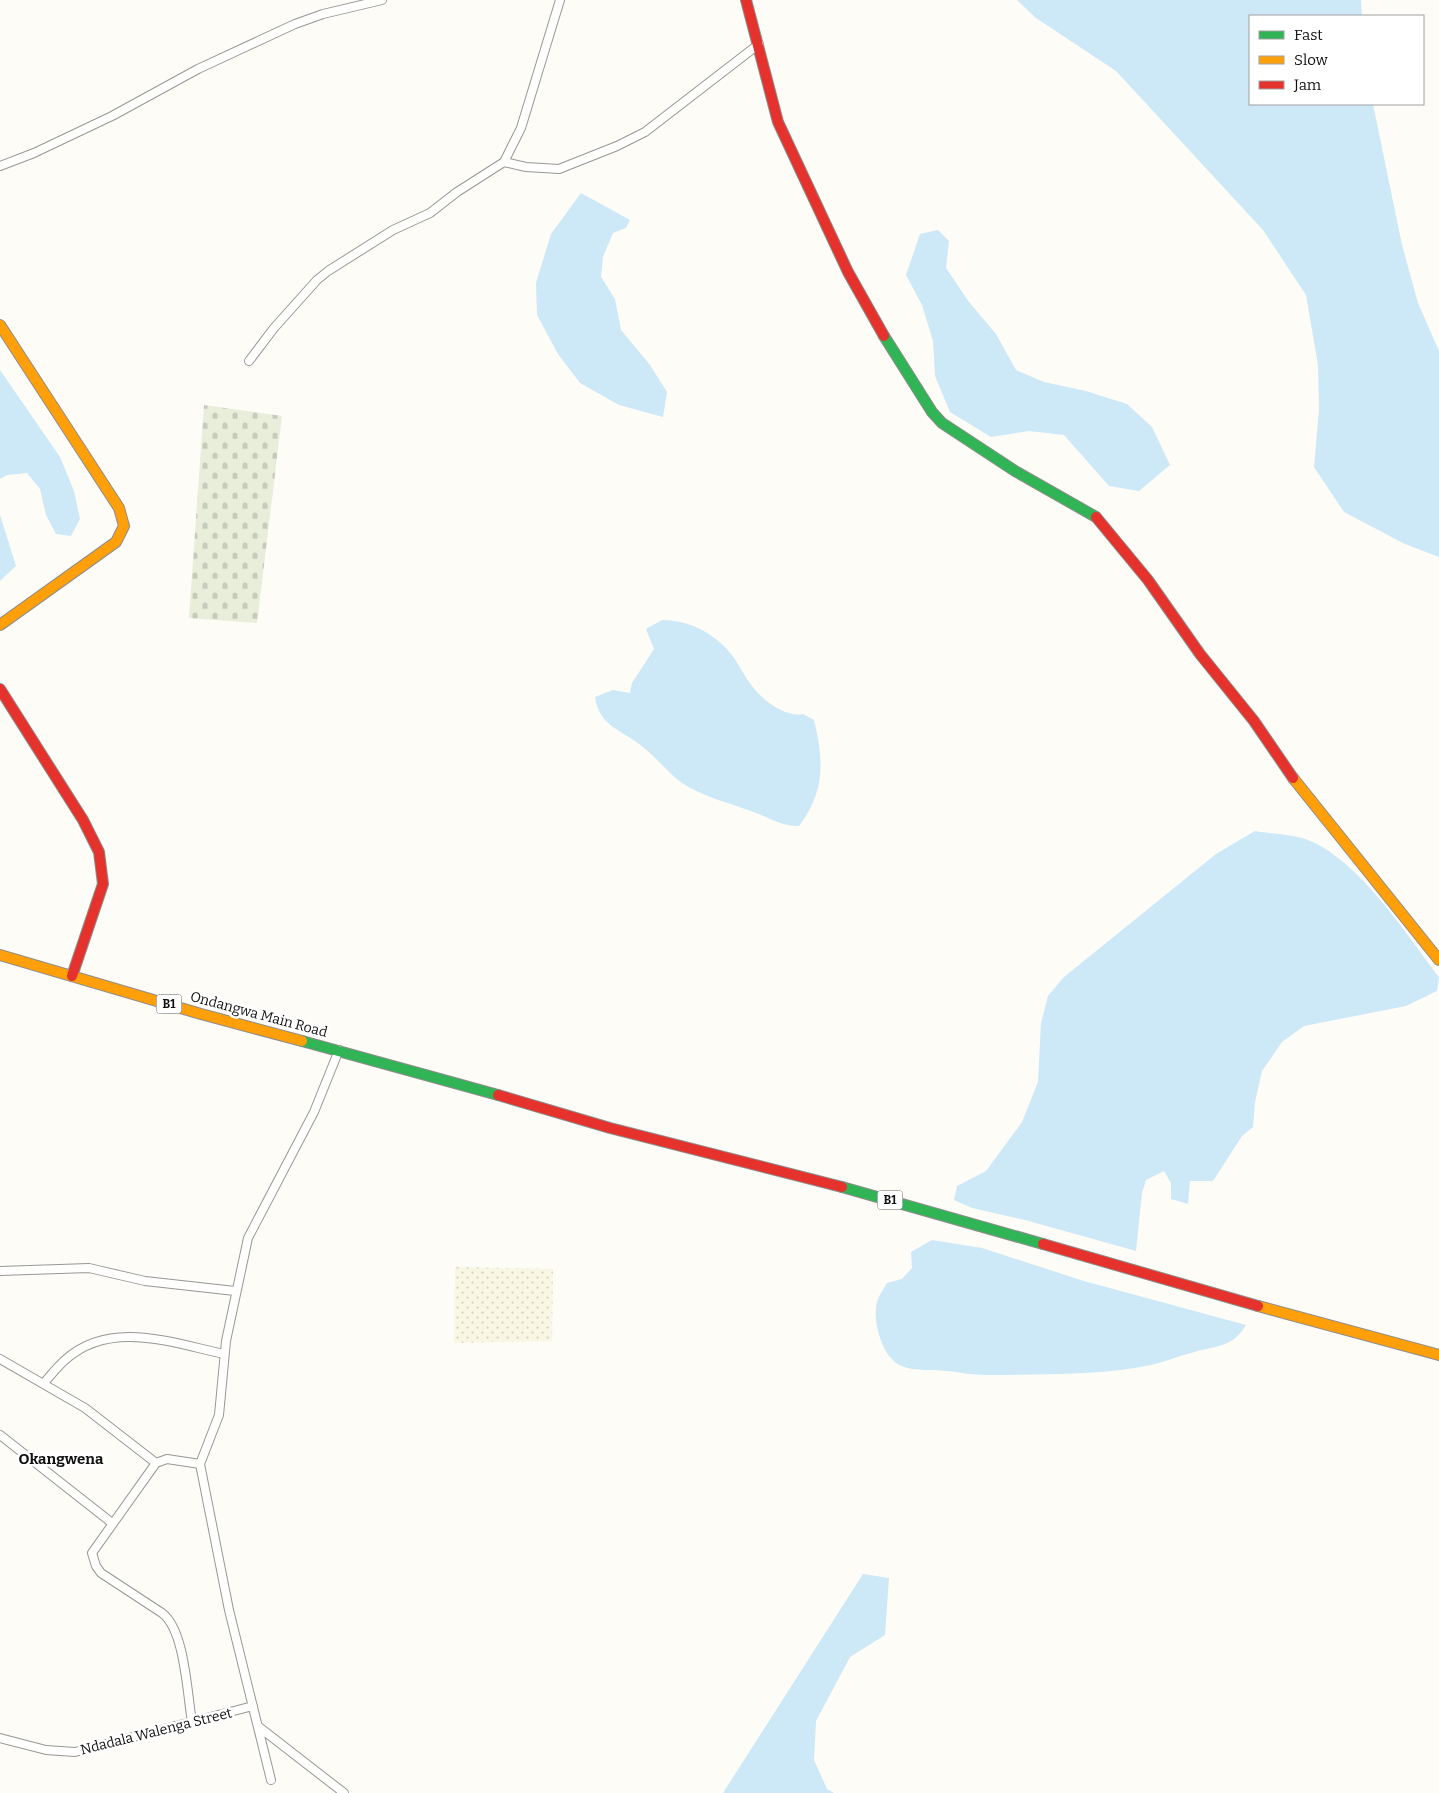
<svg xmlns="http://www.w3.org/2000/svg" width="1439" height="1793" font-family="Bitter,serif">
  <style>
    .farmland { fill: url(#farmland-dots) }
    .cemetery { fill: url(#cemetery-stones) }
    .water { fill: #cde8f7 }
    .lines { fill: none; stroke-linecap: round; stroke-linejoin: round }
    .street-casing { stroke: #979795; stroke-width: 10 }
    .fast-casing { stroke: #8e8d8b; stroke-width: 12 }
    .slow-casing { stroke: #8e8d8b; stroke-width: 12 }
    .jam-casing { stroke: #8e8d8b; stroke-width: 12 }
    .street { stroke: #fffffe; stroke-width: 8 }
    .fast { stroke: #30b455; stroke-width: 10 }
    .slow { stroke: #ff9f0a; stroke-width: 10 }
    .jam { stroke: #e5322d; stroke-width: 10 }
    .labels { text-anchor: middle; stroke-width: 5; stroke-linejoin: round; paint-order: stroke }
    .shield { fill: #fff; stroke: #585858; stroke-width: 1 }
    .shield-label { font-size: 12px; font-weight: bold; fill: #111 }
    .street-label { font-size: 14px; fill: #111; stroke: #fff }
    .neighbourhood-label { font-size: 15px; font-weight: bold; fill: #111; stroke: #fff }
  </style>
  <defs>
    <pattern id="farmland-dots" width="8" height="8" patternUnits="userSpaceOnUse" patternTransform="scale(1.25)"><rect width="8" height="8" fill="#f9f7e4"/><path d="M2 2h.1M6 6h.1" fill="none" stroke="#d4d3c3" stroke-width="1.8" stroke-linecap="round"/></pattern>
    <pattern id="cemetery-stones" width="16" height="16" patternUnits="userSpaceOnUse" patternTransform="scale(1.25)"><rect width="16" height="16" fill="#e9eedb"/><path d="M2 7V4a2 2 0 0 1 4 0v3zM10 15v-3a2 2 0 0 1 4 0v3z" fill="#c7cbbb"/></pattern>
  </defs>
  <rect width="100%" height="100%" fill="#fdfcf7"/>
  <!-- farmland -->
  <path class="farmland" d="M455 1267 553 1269 552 1341 454 1343Z"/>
  <!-- cemetery -->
  <path class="cemetery" d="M204 405 282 416 257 623 189 618Z"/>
  <!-- water -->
  <path class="water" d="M1017 0H1361L1362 16H1250V104H1373L1402 245 1418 303 1439 351V557L1405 544 1344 512 1314 467 1319 409 1318 365 1306 295 1263 230 1116 71 1036 18Z
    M581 193 630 220 626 228 613 233 603 257 601 277 615 299 621 330 650 365 667 392 663 417 619 405 580 383 558 354 537 315 536 283 551 234Z
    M938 230 949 241 946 268 969 302 996 334 1016 370 1044 382 1086 391 1127 404 1152 427 1170 465 1139 491 1109 486 1064 435 1029 431 991 437 950 412 935 376 933 341 922 305 906 275 920 234Z
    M0 370 60 457 74 491 80 519 71 536 56 534 46 515 40 489 27 473 7 475 0 479Z
    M0 515 16 566 0 581Z
    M662 620C686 620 705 629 723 645 736 657 742 673 752 686 762 700 786 718 803 714L814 720C824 761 825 792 799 826 780 826 773 819 756 813 731 803 705 798 682 783 668 773 657 758 643 747 623 730 599 727 595 697L613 690 630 693 632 683 654 649 646 629Z
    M1255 831C1271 834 1292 834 1308 840 1359 860 1406 934 1439 977L1437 991 1406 1006 1304 1026 1282 1042 1262 1071 1255 1102 1253 1127 1242 1136 1213 1181H1190L1188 1204 1171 1199V1183L1164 1171 1146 1180 1142 1193 1136 1251 1025 1220 972 1208 954 1200 957 1186 986 1171 1022 1122 1038 1082 1041 1023 1048 996 1064 977 1216 854Z
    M932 1240 982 1248 1084 1281 1246 1325C1232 1349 1215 1345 1191 1353 1178 1356 1165 1362 1151 1365 1097 1376 1040 1374 985 1375 972 1375 959 1372 947 1371 931 1369 909 1373 895 1362 881 1351 871 1317 878 1299 880 1294 884 1288 887 1283L902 1279 912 1268 911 1252Z
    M863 1574 889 1578 885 1635 850 1657 816 1721 814 1760 827 1789 834 1793H723Z"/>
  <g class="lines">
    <!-- street casing -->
    <g class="street-casing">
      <path id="street" d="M504 162 526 167 559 169 617 146 645 132 759 44
        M0 166 34 153 112 116 198 69 295 24 323 14 382 0
        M249 361 274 328 317 280 328 271 393 230 430 213 457 192 504 162 521 128 560 0
        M0 1271 89 1268 145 1281 235 1291
        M0 1359 85 1408 156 1463
        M44 1383C51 1375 57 1367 65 1360 110 1319 172 1343 224 1354
        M0 1435 112 1523
        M192 1722C187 1693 185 1630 162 1613L101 1573 96 1566 92 1553 156 1463 167 1459 200 1464
        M259 1727 344 1793
        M0 1738 46 1750 75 1752 253 1706
        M271 1780 229 1610 200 1464 219 1415 226 1341 248 1238 314 1112 339 1050"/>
    </g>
    <!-- fast casing -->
    <g class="fast-casing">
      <path id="fast" d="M884 336 932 412 942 423 1015 471 1096 517
        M302 1041 498 1095
        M842 1187 1043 1244"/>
    </g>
    <!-- slow casing -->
    <g class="slow-casing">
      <path id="slow" d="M0 325 119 508 124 526 116 542 0 625
        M1293 778 1439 960
        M0 955 201 1014 302 1041
        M1258 1306 1439 1355"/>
    </g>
    <!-- jam casing -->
    <g class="jam-casing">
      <path id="jam" d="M746 0 778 122 848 272 884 336
        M1096 517 1148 580 1200 654 1254 721 1293 778
        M0 689 83 820 99 852 103 884 72 976
        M498 1095 610 1128 842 1187
        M1043 1244 1258 1306"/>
    </g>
    <!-- street -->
    <use href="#street" class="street"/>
    <!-- fast -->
    <use href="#fast" class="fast"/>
    <!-- slow -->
    <use href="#slow" class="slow"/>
    <!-- jam -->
    <use href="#jam" class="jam"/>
  </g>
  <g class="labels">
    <!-- shield labels -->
    <g class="shield">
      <rect x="156.5" y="994.5" width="25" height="19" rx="4"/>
      <rect x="877.5" y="1190.5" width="25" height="19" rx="4"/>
    </g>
    <g class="shield-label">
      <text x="169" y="1008">B1</text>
      <text x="890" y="1204">B1</text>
    </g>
    <!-- street labels -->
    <g class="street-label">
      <text transform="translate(259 1014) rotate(15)" y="5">Ondangwa Main Road</text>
      <text transform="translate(156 1731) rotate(-14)" y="5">Ndadala Walenga Street</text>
    </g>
    <!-- neighbourhood labels -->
    <g class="neighbourhood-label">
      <text x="61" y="1464">Okangwena</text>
    </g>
  </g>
  <!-- legend -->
  <rect x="1249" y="15" width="175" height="90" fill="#ffffff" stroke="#a0a0a0"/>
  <rect x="1259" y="31" width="25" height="8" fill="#30b455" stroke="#a0a0a0"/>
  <text x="1294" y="40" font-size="15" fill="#111111">Fast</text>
  <rect x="1259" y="56" width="25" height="8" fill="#ff9f0a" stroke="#a0a0a0"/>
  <text x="1294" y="65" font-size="15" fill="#111111">Slow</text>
  <rect x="1259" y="81" width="25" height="8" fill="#e5322d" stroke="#a0a0a0"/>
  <text x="1294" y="90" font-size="15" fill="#111111">Jam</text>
</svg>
